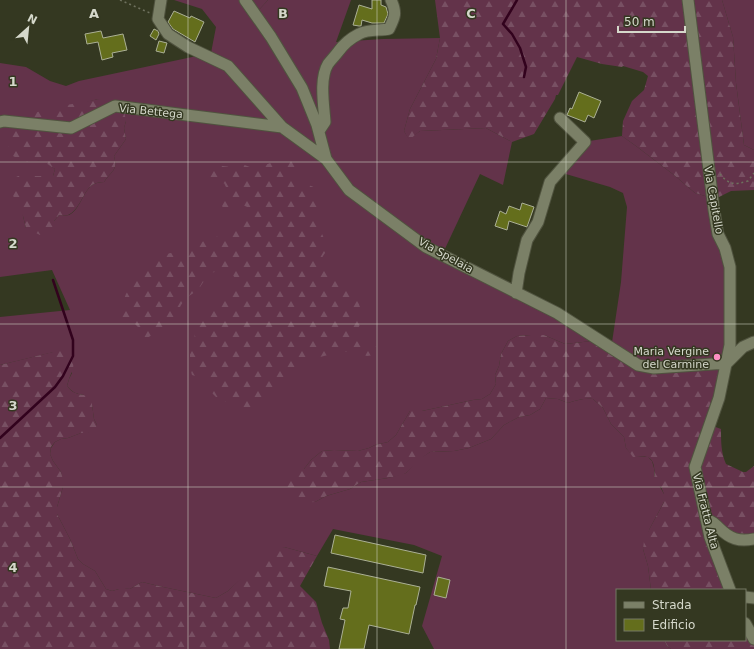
<svg xmlns="http://www.w3.org/2000/svg" width="754" height="649" font-family="'DejaVu Sans',sans-serif">
  <style>
    .grass { fill: #63334a; fill-rule: evenodd }
    .forest { fill: url(#forest-firs) }
    .lines { fill: none; stroke-linecap: round; stroke-linejoin: round }
    .stream { stroke: #32021d; stroke-width: 2.5 }
    .building { fill: #646e1c; stroke: #abb095 }
    .minor-casing { stroke: #50533f; stroke-width: 13 }
    .path { stroke: #6e715e; stroke-width: 1.5; stroke-dasharray: 2 3; stroke-linecap: butt }
    .minor { stroke: #7b8067; stroke-width: 11 }
    .grid { fill: none; stroke: #d5d8cb; stroke-width: 1; stroke-opacity: 0.55 }
    .poi-dot { fill: #fc8fc3; stroke: #343821; stroke-width: 1.5 }
    .labels { text-anchor: middle; stroke-width: 3; stroke-linejoin: round; paint-order: stroke }
    .street-label { font-size: 11px; fill: #d5d8cb; stroke: #343821 }
    .poi-label { font-size: 11px; fill: #d5d8cb; stroke: #343821; text-anchor: end }
    .grid-label { font-size: 13px; text-anchor: middle; font-weight: bold; fill: #d5d8cb; stroke: #343821; stroke-width: 3; stroke-linejoin: round; paint-order: stroke }
  </style>
  <defs>
    <pattern id="forest-firs" width="22" height="20" patternUnits="userSpaceOnUse"><rect width="22" height="20" fill="#63334a"/><path d="M5 1l3.5 6h-7zM16 11l3.5 6h-7z" fill="#785063"/></pattern>
  </defs>
  <rect width="100%" height="100%" fill="#343821"/>
  <!-- grass -->
  <path class="grass" d="M174 0H246L256 13 268 0H351L336 42 383 39 440 38 436 59 410 109 404 131 409 139 420 131 486 128 512 142 503 185 480 174 443 253 601 340 565 344 544 335H531L517 336 508 341 501 354 499 366 495 375 496 384 490 394 482 399 473 400 422 411H410L396 435 388 442 375 445 369 448 358 451 334 450 322 451 311 460 304 469H297L315 502 326 496 350 489 361 482 388 478 406 473 422 457 430 452 454 451 469 448 491 439 504 425 519 417 530 415 540 409 546 398 558 399 568 403C577 400 584 398 593 399L603 408 611 424 624 437 626 448 633 456 648 457 652 461 654 468V476L664 494V502L650 528 643 549 648 566 651 590H617V640H664L667 646 671 649H434L422 626 442 556 414 545 333 529 317 556 284 547 240 580 228 591 216 598 163 587 142 582 130 589 120 588 119 589 112 591 106 589 95 571 83 564 78 559 70 539 57 514V507L63 487 61 472 53 461 50 454 51 448 55 442 61 439 68 438 81 433H88L97 425 94 419 92 405 84 395C76 394 72 392 67 386L69 379 72 373 54 352 0 365V317L70 310 52 270 0 277V63L26 67 50 81 66 86 79 81 211 53 216 27 202 9ZM98 99 126 121 124 128 126 139 114 156C118 171 112 170 104 182 100 182 95 183 92 185 83 192 79 211 69 215 66 216 62 215 59 215L54 221 26 228 23 216 18 176H53L55 169 44 161 35 160 87 102Z
    M722 0H754V150L744 145 736 83 733 37Z
    M622 136 636 146 674 175 695 193 715 199 730 266 727 365 647 366 611 349 621 282 627 207 623 193 610 187 559 172 589 141Z"/>
  <!-- forest -->
  <path class="forest" d="M246 0H268L256 13Z
    M435 0H722L733 37 736 83 744 145 754 150V190L731 191 715 199 695 193 674 175 636 146 622 136 623 121 632 101 644 90 648 76 643 72 623 66 622 67 602 64 577 57 558 95H556L555 99 534 134 512 142 486 128 420 131 409 140 404 131 410 109 436 59 440 38Z
    M98 99 113 102 123 106 126 121 124 128 126 139 114 156C118 171 112 170 104 182 100 182 95 183 92 185 83 192 79 211 68 215 66 216 62 215 59 215L54 221 53 228 46 234 40 235 26 228 23 216 19 210 12 193 11 180 18 176H53L55 169C47 164 40 157 31 163L21 160 11 155 8 145C11 139 13 131 17 126 31 106 76 105 98 99Z
    M288 156 295 157 299 163C298 172 295 174 297 183 305 185 310 184 317 189 320 203 313 210 321 224L319 228 323 236 327 250 323 256 320 262C330 277 354 288 359 303 361 310 361 319 360 325L356 331 354 337 359 343H373L378 349 374 355 367 356 354 352H340L312 359 308 365 302 369 288 372 282 384 277 390 270 393 266 398 259 401 254 405 252 412 246 415 235 406 216 397 211 392 209 385 205 379 192 375 190 368V354L192 347 195 341 194 326C201 317 205 312 216 308 220 302 222 294 227 290 233 284 232 287 236 279L231 273 225 271H218L211 273 206 278 198 290 186 298 181 305 175 317 159 331 147 338 141 335 139 328 134 323 127 325 121 321 120 314 121 307 126 294 137 276 148 266 166 254 180 251 194 244 214 238 227 232 238 223 245 221 251 217 252 211C241 201 238 206 226 209L220 205 217 198 221 193 227 189 224 183 217 187 210 188 206 182 207 176 216 165 230 167 235 163 242 164 255 169Z
    M531 335H544L565 344 601 340 647 366 727 365 710 425 721 429C721 441 721 453 726 464L743 472H746L754 466V537L713 530 730 590H651L648 566 643 549 644 541 650 528 664 502V494L661 487 654 484C654 476 657 460 647 457 643 456 637 457 633 457L626 448 624 437 611 424 603 408 593 399C584 398 577 400 568 403L558 399 546 398 540 409 530 415 519 417 504 425 491 439 469 448 454 451 430 452 423 457 416 464 406 473 402 475 388 478 361 482 350 489 326 496 315 502 294 503 287 496C287 487 285 472 297 469 299 469 302 469 304 469L311 460 322 451 334 450 358 451 369 448 375 445 388 442 396 435 410 411H422L473 400 482 399 490 394 496 384 495 375 499 366 501 354 508 341 517 336Z
    M61 350C82 361 71 369 67 386 75 396 80 393 91 397L94 419 97 425 95 432 88 433H81L68 438 61 439 55 442 51 447 50 454 53 461 61 472 63 480V487L57 507V514L70 539 78 559 83 564 95 571 106 589 112 591 119 589V587L130 589 142 582 163 587 216 598 228 591 269 551 284 547 317 556 300 586 316 602 322 623 329 640 330 649H0V365Z
    M745 621 754 640V649H671L667 646 664 640H745Z"/>
  <g class="lines">
    <!-- stream -->
    <path class="stream" d="M517 0 503 24 512 34 520 48 526 67 524 77
      M0 438 55 387 63 376 73 356V340L53 280"/>
  </g>
  <!-- building -->
  <path class="building" d="M372 0H381V5L386 7 388 14 384 23H372L362 20 361 26H359L353 25 359 5 372 9Z
    M174 11 190 18 191 16 204 22 195 42 173 29 168 22Z
    M154 29 158 31 159 34 156 40 150 36Z
    M101 31 103 38 123 34 127 50 112 53 113 57 102 60 98 42 87 44 85 34Z
    M159 41 167 43 164 53 156 51Z
    M579 92 601 101 594 118 588 115 585 122 567 115 570 108 572 109Z
    M522 203 534 207 527 227 509 221 507 230 495 226 500 211 506 214 509 206 520 210Z
    M335 535 426 555 423 573 331 553Z
    M328 567 420 587 416 605H415L409 634 369 625 364 649H339L345 620 340 619 343 608H348L351 591 324 586Z
    M438 577 450 580 446 598 434 595Z"/>
  <g class="lines">
    <!-- minor casing -->
    <g class="minor-casing">
      <path id="minor" d="M161 0 158 19 168 34 188 47 228 66 282 127
        M245 0 271 37 302 88 317 125 326 159 349 190 426 247 557 313 638 365 654 368 727 363
        M688 0 714 210 718 234 725 248 730 267V345L719 398 695 467 710 537 730 590
        M0 122 4 121 71 128 115 106 282 127 326 159
        M319 131 325 122C324 106 319 79 328 64 331 60 335 56 338 52 343 45 351 38 359 34 368 29 379 31 389 29 395 17 397 13 391 0
        M516 293 519 273 527 240 538 222 550 182 585 142 560 118
        M727 363 743 347 754 342
        M706 519C713 522 714 523 719 528 730 539 739 542 754 539
        M745 597 754 598
        M745 623 754 639"/>
    </g>
    <!-- path -->
    <path class="path" d="M120 0 150 13
      M720 174C729 185 734 185 748 181L754 173"/>
    <!-- minor -->
    <use href="#minor" class="minor"/>
  </g>
  <!-- grid -->
  <path class="grid" d="M188 0V649M377 0V649M566 0V649M0 162H754M0 324H754M0 487H754"/>
  <!-- markers -->
  <circle class="poi-dot" cx="717" cy="357" r="4"/>
  <g class="labels">
    <!-- street labels -->
    <g class="street-label">
      <text transform="translate(151 111) rotate(6)" y="4">Via Bettega</text>
      <text transform="translate(714 200) rotate(80)" y="4">Via Capitello</text>
      <text transform="translate(446 255) rotate(29)" y="4">Via Spelaia</text>
      <text transform="translate(706 511) rotate(76)" y="4">Via Fratta Alta</text>
    </g>
    <!-- poi labels -->
    <g class="poi-label">
      <text x="709" y="355">Maria Vergine<tspan x="709" dy="13">del Carmine</tspan></text>
    </g>
  </g>
  <g class="grid-label">
    <text x="94" y="18">A</text>
    <text x="283" y="18">B</text>
    <text x="471" y="18">C</text>
    <text x="13" y="86">1</text>
    <text x="13" y="248">2</text>
    <text x="13" y="410">3</text>
    <text x="13" y="572">4</text>
  </g>
  <!-- legend -->
  <rect x="616" y="589" width="130" height="52" fill="#343821" stroke="#747865"/>
  <rect x="624" y="602" width="20" height="6" fill="#7b8067" stroke="#747865"/>
  <text x="652" y="609" font-size="12" fill="#d5d8cb">Strada</text>
  <rect x="624" y="619" width="20" height="12" fill="#646e1c" stroke="#747865"/>
  <text x="652" y="629" font-size="12" fill="#d5d8cb">Edificio</text>
  <!-- north arrow -->
  <g transform="translate(28 28) rotate(27)" stroke="#343821" stroke-width="3" paint-order="stroke">
  <path d="M0-3L7 15L0 10L-7 15Z" fill="#d5d8cb"/>
  <text y="-6" font-size="11" font-weight="bold" text-anchor="middle" fill="#d5d8cb">N</text>
  </g>
  <!-- scale -->
  <path d="M618 26v6h67v-6" fill="none" stroke="#d5d8cb" stroke-width="2"/>
  <text x="624" y="26" font-size="12" fill="#d5d8cb" stroke="#343821" stroke-width="3" paint-order="stroke">50 m</text>
</svg>
